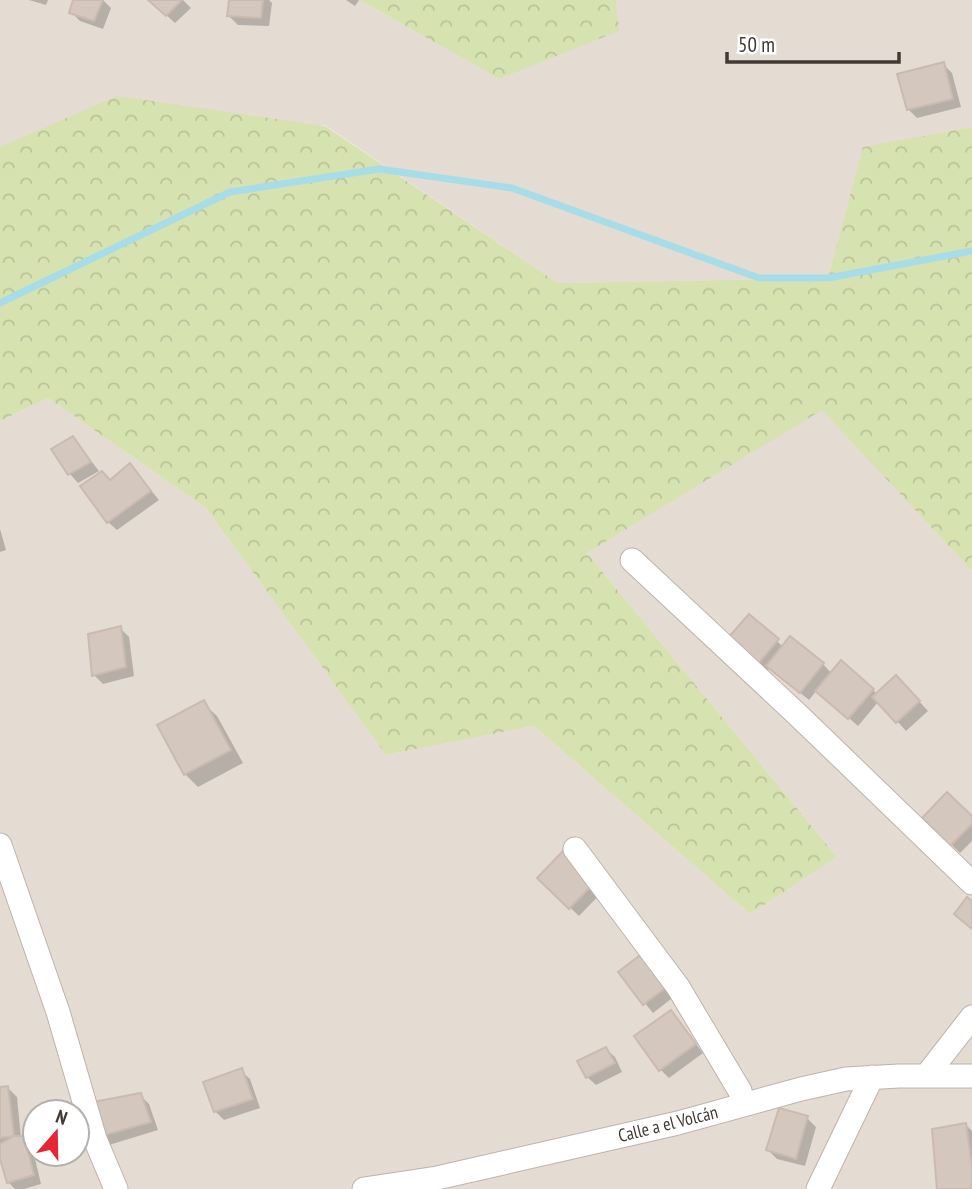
<svg xmlns="http://www.w3.org/2000/svg" width="972" height="1189" font-family="'PT Sans Narrow',sans-serif">
  <style>
    .residential { fill: #e4dbd3; fill-rule: evenodd }
    .forest { fill: url(#forest-crowns) }
    .shadow { fill: #0003 }
    .lines { fill: none; stroke-linecap: round; stroke-linejoin: round }
    .stream { stroke: #a6dde9; stroke-width: 7 }
    .building { fill: #d4c7be; stroke: #cbbaaf; stroke-width: 2 }
    .street-casing { stroke: #beb3ab; stroke-width: 25 }
    .street { stroke: #fff; stroke-width: 23 }
    .labels { text-anchor: middle; stroke-width: 6; stroke-linejoin: round; paint-order: stroke }
    .street-label { font-size: 18px; fill: #423a35; stroke: #fff }
  </style>
  <defs>
    <pattern id="forest-crowns" width="20" height="18" patternUnits="userSpaceOnUse" patternTransform="scale(1.75)"><rect width="20" height="18" fill="#d7e2b1"/><path d="M2 6a3 3 0 1 1 6 0M12 15a3 3 0 1 1 6 0" fill="none" stroke="#bac399"/></pattern>
  </defs>
  <rect width="100%" height="100%" fill="#f1eae5"/>
  <!-- residential -->
  <path class="residential" d="M0 0H360L499 79 618 31 616 0H972V127L863 148 828 278 558 283 325 125 0 147Z
    M48 398 206 508 386 755 534 726 750 914 837 857 587 553 822 409 972 571V1189H0V421ZM35 1112H77V1154H35Z"/>
  <!-- forest -->
  <path class="forest" d="M360 0H616L619 31 499 79Z
    M117 96 325 126 558 283 828 278 863 147 972 127V571L822 410 587 553 837 857 750 914 534 726 386 755 206 508 48 398 0 421V147Z"/>
  <!-- shadow -->
  <path class="shadow" d="M29 0H48L46 5Z
    M75 0H103L111 8 103 29 80 21 71 12Z
    M150 0H183L191 8 175 23Z
    M231 0H269L272 3 269 26 238 25 229 16Z
    M346 0H359L355 6Z
    M943 64 952 73 961 107 917 118 908 109Z
    M73 438 99 471 78 483 70 474 53 449Z
    M130 465 159 500 117 530 108 522 110 482Z
    M0 529 6 550 0 552Z
    M120 628 129 637 134 676 103 684 94 675Z
    M777 641 783 647 823 664 832 674 873 690 877 694 905 686 928 711 906 731 879 701 858 726 817 690 809 700 770 668 767 671 739 647Z
    M203 703 217 716 243 763 198 787 185 774Z
    M924 818 972 819V841L960 853Z
    M539 878 604 890 579 916Z
    M620 973 680 992 653 1013Z
    M671 1012 703 1053 669 1078 660 1069Z
    M606 1049 615 1057 622 1072 596 1085 587 1077Z
    M241 1071 250 1079 260 1108 224 1120 215 1111Z
    M8 1088 17 1097 21 1138 32 1146 41 1184 24 1189H15L8 1182 0 1152V1089Z
    M140 1095 149 1104 158 1130 109 1145 100 1136Z
    M807 1118 816 1127 805 1166 777 1159 768 1150Z
    M965 1124 972 1131V1189H939Z"/>
  <g class="lines">
    <!-- stream -->
    <path class="stream" d="M0 303 230 192 379 169 512 188 759 278H828L972 251"/>
  </g>
  <!-- building -->
  <path class="building" d="M73 0H103L94 21 69 13Z
    M148 0H182L166 16Z
    M229 0H263L261 18 227 16Z
    M944 62 953 99 907 110 897 74Z
    M73 436 91 462 68 475 51 449Z
    M130 463 151 491 107 523 80 486 102 471 110 480Z
    M749 614 779 639 758 664 728 638Z
    M121 626 126 667 92 676 88 634Z
    M790 636 824 663 800 693 766 666Z
    M841 660 874 689 848 719 815 691Z
    M896 675 920 701 896 723 872 697Z
    M204 700 231 750 184 775 157 725Z
    M947 792 972 816V824L950 846 922 818Z
    M565 849 597 880 569 909 537 878Z
    M967 897 972 901V929L954 914Z
    M647 950 673 982 643 1005 618 972Z
    M671 1010 696 1044 659 1071 634 1036Z
    M606 1047 615 1063 586 1078 577 1061Z
    M242 1068 253 1099 214 1112 203 1082Z
    M8 1086 14 1136 0 1138V1087Z
    M141 1093 151 1122 98 1137 88 1103Z
    M779 1108 808 1116 796 1159 766 1150Z
    M966 1123 972 1166V1189H937L932 1129Z
    M14 1136H24L34 1175 7 1183 0 1159V1144Z"/>
  <g class="lines">
    <!-- street casing -->
    <g class="street-casing">
      <path id="street" d="M632 560 800 717 972 883
        M0 845 58 1012 95 1139 116 1189
        M575 849 678 987 740 1091 743 1105
        M926 1076 972 1017
        M364 1189 437 1178 678 1123 801 1089 846 1079 899 1076H972
        M818 1189 872 1077"/>
    </g>
    <!-- street -->
    <use href="#street" class="street"/>
  </g>
  <g class="labels">
    <!-- street labels -->
    <g class="street-label">
      <text transform="translate(668 1124) rotate(-14)" y="6">Calle a el Volcán</text>
    </g>
  </g>
  <!-- north arrow -->
  <g transform="translate(56 1133) rotate(20)"><circle r="33" fill="#ffffff" stroke="#b3b0ae" stroke-width="2"/>
  <path d="M0-5L12 26L0 18L-12 26Z" fill="#e72635"/>
  <text y="-10" font-size="19" font-weight="bold" text-anchor="middle" fill="#423a35">N</text>
  </g>
  <!-- scale -->
  <path d="M727 52v10h172v-10" fill="none" stroke="#423a35" stroke-width="3.5"/>
  <text x="738" y="52" font-size="21" fill="#423a35" stroke="#ffffff" stroke-width="5" paint-order="stroke">50 m</text>
</svg>
